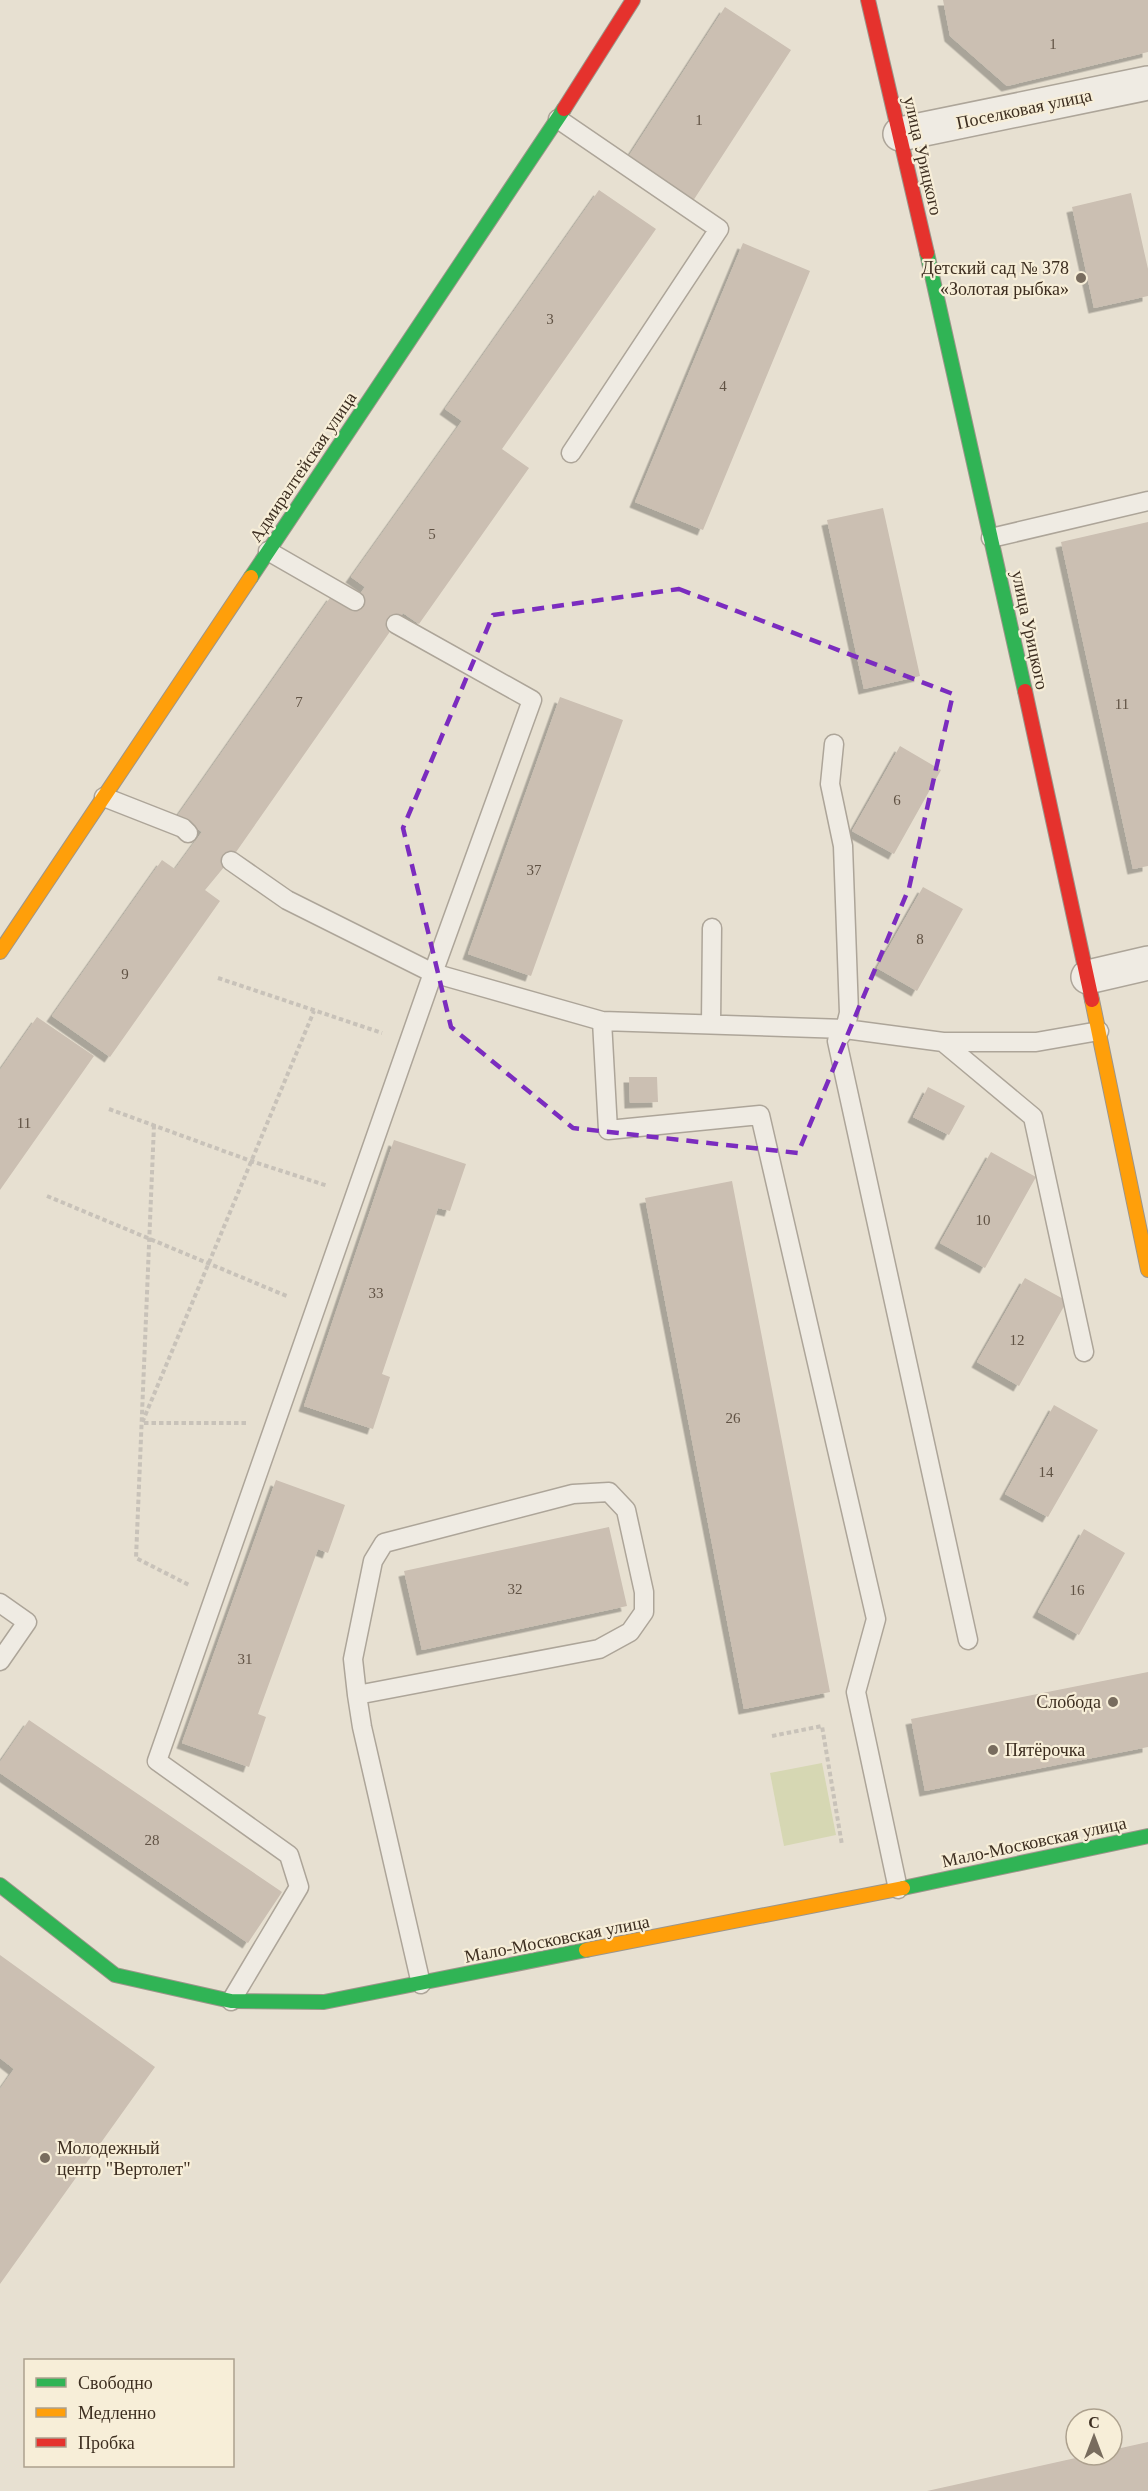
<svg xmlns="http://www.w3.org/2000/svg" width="1148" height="2491" font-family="'Times New Roman',serif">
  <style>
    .green { fill: #d6d7b3 }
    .building { fill: #cbbfb2; filter: url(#shadow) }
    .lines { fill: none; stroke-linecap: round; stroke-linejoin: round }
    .lane-casing { stroke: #ada599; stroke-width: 21 }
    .street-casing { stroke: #ada599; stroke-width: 36 }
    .fast-casing { stroke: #9c958a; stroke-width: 16 }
    .slow-casing { stroke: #9c958a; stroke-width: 16 }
    .jam-casing { stroke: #9c958a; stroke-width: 16 }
    .path { stroke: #c8c2b9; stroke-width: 4; stroke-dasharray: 4.5 3; stroke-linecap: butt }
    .lane { stroke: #efebe3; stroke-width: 18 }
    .street { stroke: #efebe3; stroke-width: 33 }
    .fast { stroke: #30b455; stroke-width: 14 }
    .slow { stroke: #ff9f0a; stroke-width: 14 }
    .jam { stroke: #e5322d; stroke-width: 14 }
    .marked { fill: none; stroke: #7b2cbf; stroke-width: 4.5; stroke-dasharray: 12 8; stroke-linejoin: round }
    .poi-dot { fill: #786c5e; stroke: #f7eed8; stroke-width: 2 }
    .labels { text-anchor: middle; stroke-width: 4.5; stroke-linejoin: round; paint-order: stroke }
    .number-label { font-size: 15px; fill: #605244 }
    .street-label { font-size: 18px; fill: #3d2e20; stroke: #f7eed8 }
    .poi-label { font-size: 18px; fill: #3d2e20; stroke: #f7eed8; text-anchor: end }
  </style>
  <defs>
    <filter id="shadow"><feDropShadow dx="-5.5" dy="5.5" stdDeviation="0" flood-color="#0004"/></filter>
  </defs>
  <rect width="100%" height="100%" fill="#e7e0d1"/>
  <!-- green -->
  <path class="green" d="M822 1763 836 1835 784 1846 770 1773Z"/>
  <!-- building -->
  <path class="building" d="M943 0H1148V52L1007 86 950 36Z
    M725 7 791 50 691 204 625 162Z
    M599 190 656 229 502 449 529 468 419 624 403 613 234 855 205 890 220 901 110 1057 52 1016 162 860 175 869 202 832 178 815 332 595 351 607 365 587 351 577 462 421 445 409Z
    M1131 193 1148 269V296L1094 308 1072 207Z
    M743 243 810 271 703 530 635 502Z
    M883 508 920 676 864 689 827 520Z
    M1148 522V866L1133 869 1061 542Z
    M560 697 623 720 531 976 468 954Z
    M900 746 941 770 894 854 852 831Z
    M923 887 963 909 917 991 877 968Z
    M37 1017 94 1056 0 1190V1070Z
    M629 1077H657L658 1102 630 1103Z
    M928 1087 965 1106 949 1135 913 1117Z
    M394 1140 466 1164 450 1211 438 1208 382 1374 390 1377 373 1429 304 1406Z
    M991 1152 1036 1177 985 1268 940 1243Z
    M732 1181 830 1692 744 1709 645 1198Z
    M1025 1278 1067 1301 1019 1386 977 1362Z
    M1054 1405 1098 1430 1048 1517 1005 1494Z
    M276 1480 345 1505 328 1553 318 1549 258 1714 266 1717 249 1767 182 1743Z
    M609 1527 627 1606 422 1650 404 1571Z
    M1084 1529 1125 1553 1079 1635 1038 1612Z
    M1148 1672V1747L925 1791 911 1719Z
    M29 1720 282 1892 248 1943 0 1773V1762Z
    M0 1955 155 2067 0 2284V2089L14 2069 0 2058Z
    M1148 2442V2491H927L1089 2455H1112V2450Z"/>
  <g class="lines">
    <!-- lane casing -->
    <g class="lane-casing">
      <path id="lane" d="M558 119 719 229 571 453
        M991 538 1148 501
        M268 551 355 601
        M834 744 830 784 843 846 849 1013 845 1029 837 1041 968 1640
        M104 797 183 828 188 833
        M231 861 287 900 433 973 602 1021 845 1029 943 1042H1036L1099 1031
        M602 1021 608 1130 760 1115 876 1619 856 1692 898 1889
        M711 1024 712 928
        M943 1042 1033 1117 1084 1352
        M0 1603 27 1622 0 1661
        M357 1695 353 1659 373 1561 384 1543 573 1494 609 1492 626 1510 644 1592V1612L630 1632 599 1649 357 1695 362 1727 421 1984
        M231 2001 299 1887 289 1855 157 1761 433 973 532 700 396 624"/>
    </g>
    <!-- street casing -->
    <g class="street-casing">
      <path id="street" d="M900 134 1148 83
        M1088 977 1148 963"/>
    </g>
    <!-- fast casing -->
    <g class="fast-casing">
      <path id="fast" d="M927 253 1025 691
        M251 577 564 109
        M0 1885 115 1975 231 2001 324 2002 586 1950
        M903 1888 1148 1836"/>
    </g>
    <!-- slow casing -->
    <g class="slow-casing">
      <path id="slow" d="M0 952 251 577
        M1092 1000 1148 1270
        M586 1950 903 1888"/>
    </g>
    <!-- jam casing -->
    <g class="jam-casing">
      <path id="jam" d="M868 0 927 253
        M564 109 633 0
        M1025 691 1092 1000"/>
    </g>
    <!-- path -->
    <path class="path" d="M218 978 382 1033
      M109 1109 251 1161 328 1186
      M154 1125 136 1558 189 1585
      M47 1196 289 1297
      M246 1423H142L314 1011
      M772 1736 822 1726 842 1845"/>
    <!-- lane -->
    <use href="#lane" class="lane"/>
    <!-- street -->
    <use href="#street" class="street"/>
    <!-- fast -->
    <use href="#fast" class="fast"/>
    <!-- slow -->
    <use href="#slow" class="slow"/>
    <!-- jam -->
    <use href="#jam" class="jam"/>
  </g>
  <!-- marked area -->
  <path class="marked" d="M679 589 953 694 909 888 798 1153 573 1128 451 1027 403 828 493 615Z"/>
  <!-- markers -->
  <g class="poi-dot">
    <circle cx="1081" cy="278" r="6"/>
    <circle cx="1113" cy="1702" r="6"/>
    <circle cx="993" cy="1750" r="6"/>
    <circle cx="45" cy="2158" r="6"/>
  </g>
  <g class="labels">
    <!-- number labels -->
    <g class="number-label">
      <text x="1053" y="49">1</text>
      <text x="699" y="125">1</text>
      <text x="550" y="324">3</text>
      <text x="723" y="391">4</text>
      <text x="432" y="539">5</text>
      <text x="299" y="707">7</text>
      <text x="1122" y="709">11</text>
      <text x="897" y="805">6</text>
      <text x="534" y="875">37</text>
      <text x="920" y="944">8</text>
      <text x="125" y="979">9</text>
      <text x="24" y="1128">11</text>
      <text x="983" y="1225">10</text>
      <text x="376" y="1298">33</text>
      <text x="1017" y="1345">12</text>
      <text x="733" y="1423">26</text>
      <text x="1046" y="1477">14</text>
      <text x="515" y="1594">32</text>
      <text x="1077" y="1595">16</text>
      <text x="245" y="1664">31</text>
      <text x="152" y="1845">28</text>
    </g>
    <!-- street labels -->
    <g class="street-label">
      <text transform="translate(1024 109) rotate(-12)" y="6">Поселковая улица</text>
      <text transform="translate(923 156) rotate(77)" y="6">улица Урицкого</text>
      <text transform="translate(303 467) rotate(-56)" y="6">Адмиралтейская улица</text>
      <text transform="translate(1030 630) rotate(78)" y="6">улица Урицкого</text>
      <text transform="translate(1034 1842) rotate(-12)" y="6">Мало-Московская улица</text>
      <text transform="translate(557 1939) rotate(-11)" y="6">Мало-Московская улица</text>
    </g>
    <!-- poi labels -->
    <g class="poi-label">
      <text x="1069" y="274">Детский сад № 378<tspan x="1069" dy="21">«Золотая рыбка»</tspan></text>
      <text x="1101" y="1708">Слобода</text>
      <text x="1005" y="1756" text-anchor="start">Пятёрочка</text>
      <text x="57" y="2154" text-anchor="start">Молодежный<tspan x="57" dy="21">центр "Вертолет"</tspan></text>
    </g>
  </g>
  <!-- legend -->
  <rect x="24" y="2359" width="210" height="108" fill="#f7eed8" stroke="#ada18e" stroke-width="1.5"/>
  <rect x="36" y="2378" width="30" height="9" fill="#30b455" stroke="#ada18e" stroke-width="1.5"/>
  <text x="78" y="2389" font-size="18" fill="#3d2e20">Свободно</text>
  <rect x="36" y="2408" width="30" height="9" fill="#ff9f0a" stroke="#ada18e" stroke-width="1.5"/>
  <text x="78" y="2419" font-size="18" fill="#3d2e20">Медленно</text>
  <rect x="36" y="2438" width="30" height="9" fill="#e5322d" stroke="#ada18e" stroke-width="1.5"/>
  <text x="78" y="2449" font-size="18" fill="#3d2e20">Пробка</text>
  <!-- north arrow -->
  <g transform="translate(1094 2437)"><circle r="28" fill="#f7eed8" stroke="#ada18e" stroke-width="1.5"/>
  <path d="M0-4.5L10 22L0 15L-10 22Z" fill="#786c5e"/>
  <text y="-9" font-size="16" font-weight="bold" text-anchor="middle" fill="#3d2e20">С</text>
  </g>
</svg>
